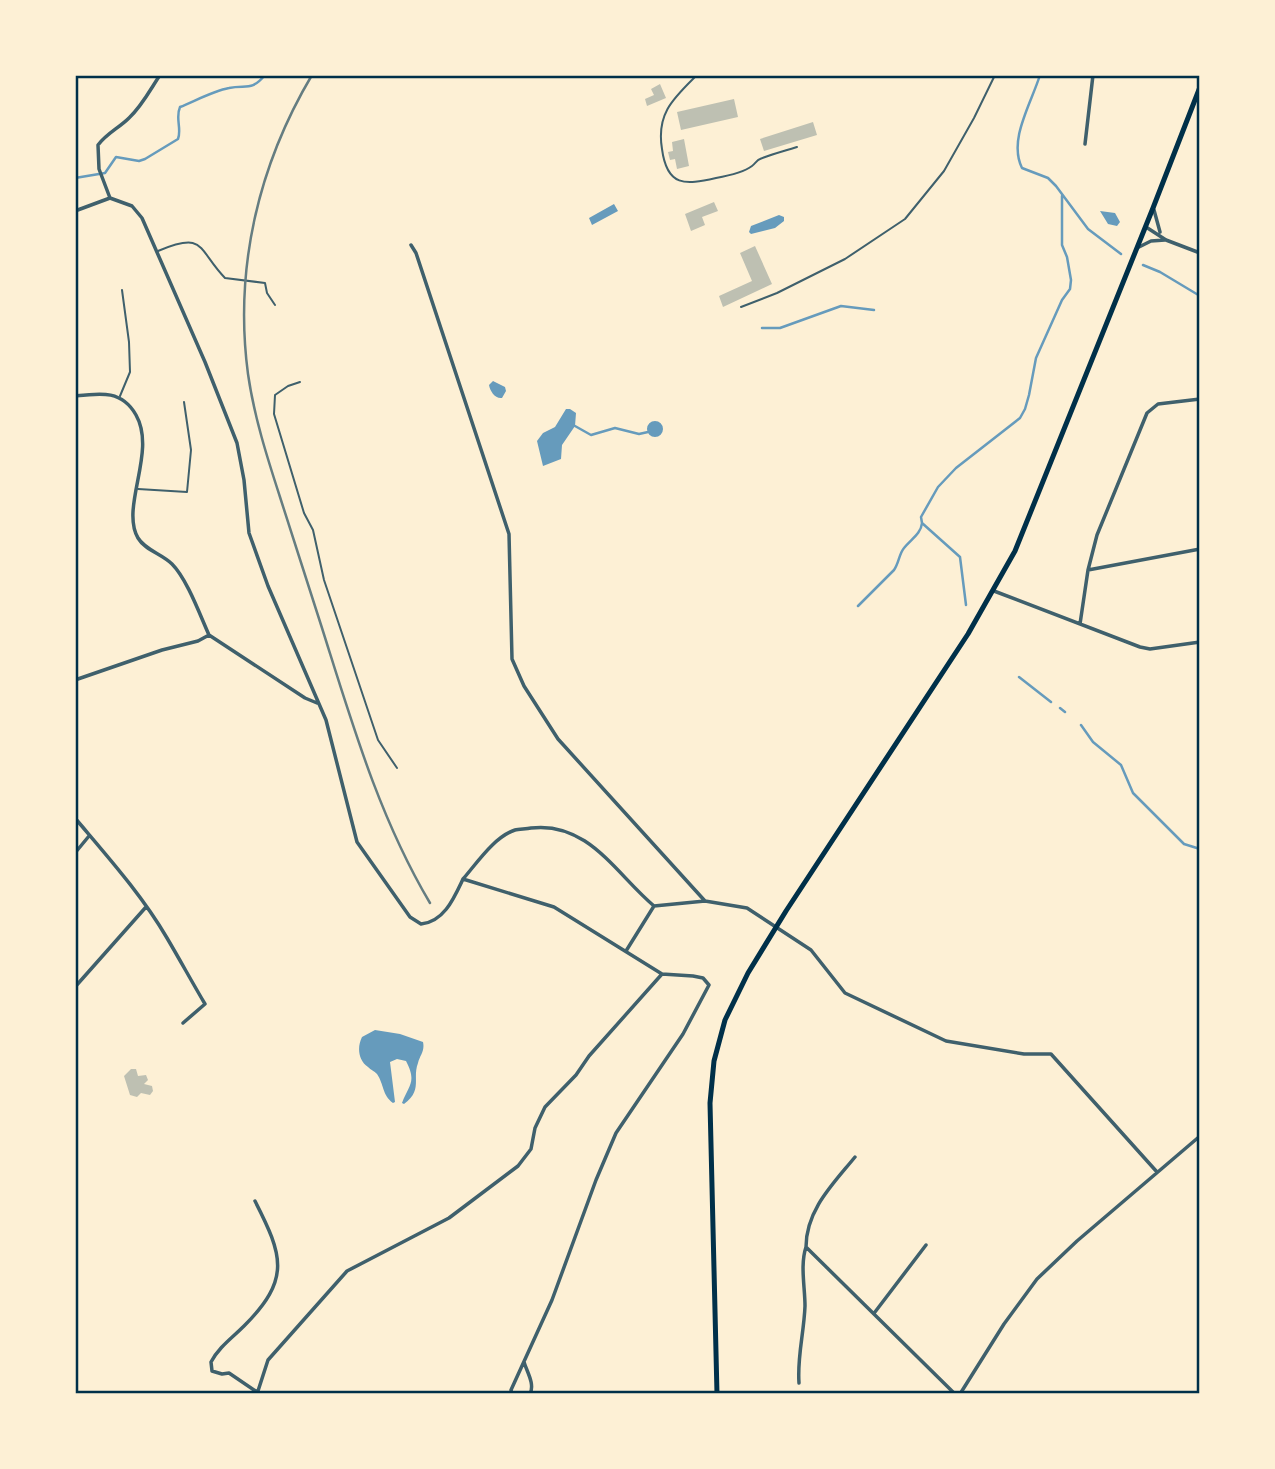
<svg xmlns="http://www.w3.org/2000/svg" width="1275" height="1469" font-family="Figtree,sans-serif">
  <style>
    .water { fill: #669bbc }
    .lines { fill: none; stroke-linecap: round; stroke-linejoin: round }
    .stream { stroke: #669bbc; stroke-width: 2.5 }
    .building { fill: #bec0b2 }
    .service { stroke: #3f606c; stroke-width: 2 }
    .minor { stroke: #3f606c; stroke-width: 3.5 }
    .secondary { stroke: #003049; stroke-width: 5 }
    .rail { stroke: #657d81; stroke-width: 2.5 }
    .neatline { fill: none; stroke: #003049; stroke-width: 2.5 }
  </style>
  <rect width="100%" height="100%" fill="#fdf0d5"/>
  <!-- water -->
  <path class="water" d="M614 204 618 211 592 225 589 218Z
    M1100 211 1115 213 1120 222 1117 226 1108 224Z
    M779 215 784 217V221L775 228 751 234 749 232 751 226Z
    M493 381 505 387 506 391 502 398C495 399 490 391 489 385Z
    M566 409H570L576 413 575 426 562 445 561 459 543 466 537 441 543 433 555 427Z
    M647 429a8 8 0 1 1 16 0a8 8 0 1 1-16 0Z
    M375 1030 400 1034 423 1042C425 1051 420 1055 418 1063 412 1079 423 1090 404 1104L402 1103C409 1085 417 1082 406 1061L397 1059 390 1062 395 1102 393 1103C382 1095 384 1084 377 1074 374 1071 371 1070 368 1067 358 1060 357 1047 362 1037Z"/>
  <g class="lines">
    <!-- stream -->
    <path class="stream" d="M1040 75C1031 104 1008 140 1022 168L1048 178 1056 186 1088 229 1121 254
      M75 178 105 173 116 157 139 161 145 159 178 139C182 129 175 118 180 107 195 101 213 91 229 88 246 84 251 92 265 75
      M1143 265 1160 272 1200 296
      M762 328H780L841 306 874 310
      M575 426 591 435 615 428 639 434 648 432
      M966 605 960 557 922 523 921 517 938 487 956 468 1020 418 1025 409 1029 395 1036 358 1062 300 1070 289 1071 280 1067 257 1062 245V196
      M858 606 894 570C899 563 899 554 904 548 911 539 921 534 922 523
      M1019 677 1051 702
      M1060 708 1065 712
      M1081 725 1093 742 1121 765 1133 793 1184 844 1200 849"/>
  </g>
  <!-- building -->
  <path class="building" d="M660 84 666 98 647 106 645 99 654 95 651 89Z
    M734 99 738 117 681 130 677 112Z
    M813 122 817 135 764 151 760 139Z
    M684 139 689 166 677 169 675 159 670 160 668 152 673 151 672 142Z
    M714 202 718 211 702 217 705 225 691 231 685 214Z
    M755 246 772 284 723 307 719 296 752 281 740 253Z
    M131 1069H136L138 1076 146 1075 148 1080 144 1084 152 1086 153 1091 150 1095 141 1093 137 1097 130 1095 124 1076Z"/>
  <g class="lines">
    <!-- service -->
    <path class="service" d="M697 75C674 98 656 113 662 149 667 187 685 185 716 178 727 176 744 172 752 166 755 164 757 160 760 159 772 154 785 151 797 147
      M158 251C206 231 197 249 225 278L265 283 267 293 275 305
      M741 307 777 293 845 259 905 219 944 171 974 118 995 75
      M300 382 288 386 275 395 274 414 304 513 313 530 324 580 378 740 397 768
      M120 396 130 372 129 342 122 290
      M138 489 187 492 191 450 184 402"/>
    <!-- minor -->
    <path class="minor" d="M1085 144 1093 75
      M110 198 132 206 142 218 205 362 237 443 244 480 249 533 268 586 326 720 357 842 410 917 421 924C444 922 454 898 463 879L554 907 662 974 693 976 703 978 709 985 683 1034 616 1133 596 1180 552 1300 511 1390 512 1394
      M110 198 99 169 98 145C107 133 119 128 129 118 142 106 150 90 160 75
      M1154 210 1160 232
      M75 211 110 198
      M1146 227 1166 240 1200 253
      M411 245 416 253 509 534 512 659 524 686 558 739 705 901
      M1139 247 1151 241 1165 240
      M75 396C101 393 122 390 136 415 157 452 120 507 138 538 145 550 162 554 172 564 187 579 200 615 209 635
      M1088 570 1200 549
      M994 591 1140 647 1150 649 1200 642
      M1080 624 1088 570 1097 535 1147 413 1158 404 1200 399
      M209 635 305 698 317 703
      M75 680 162 650 198 641 209 635
      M75 818C107 856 142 895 167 938 180 960 192 982 205 1004L183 1023
      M75 853 89 836
      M463 879C477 863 494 837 515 830 519 829 526 829 531 828 588 821 616 874 654 906L705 901 747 908 811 950 845 993 946 1041 1024 1054H1051L1157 1172
      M626 951 654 906
      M75 987 146 907
      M855 1157C833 1184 806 1210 806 1247L955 1394
      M255 1201C283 1256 291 1279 244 1326 232 1338 219 1347 211 1362L212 1371 222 1374 229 1373 257 1392
      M875 1312 926 1245
      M524 1362C527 1372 535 1384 530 1394
      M799 1383C797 1357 804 1333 805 1306 805 1287 800 1265 806 1247
      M257 1394 268 1360 347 1271 449 1218 518 1166 531 1149 535 1128 545 1107 576 1075 589 1056 662 974
      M960 1394 1004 1324 1037 1279 1077 1241 1200 1136"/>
    <!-- secondary -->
    <path class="secondary" d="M717 1394 710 1103 714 1061 725 1020 748 973 786 911 968 634 1015 551 1153 208 1200 87"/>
    <!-- rail -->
    <path class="rail" d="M312 75C258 166 234 269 248 374 254 416 267 457 280 497 294 541 308 584 322 628 352 723 379 817 430 903"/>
  </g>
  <!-- border -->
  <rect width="1275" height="1469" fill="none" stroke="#fdf0d5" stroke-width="154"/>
  <rect x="77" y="77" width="1121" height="1315" class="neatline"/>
</svg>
